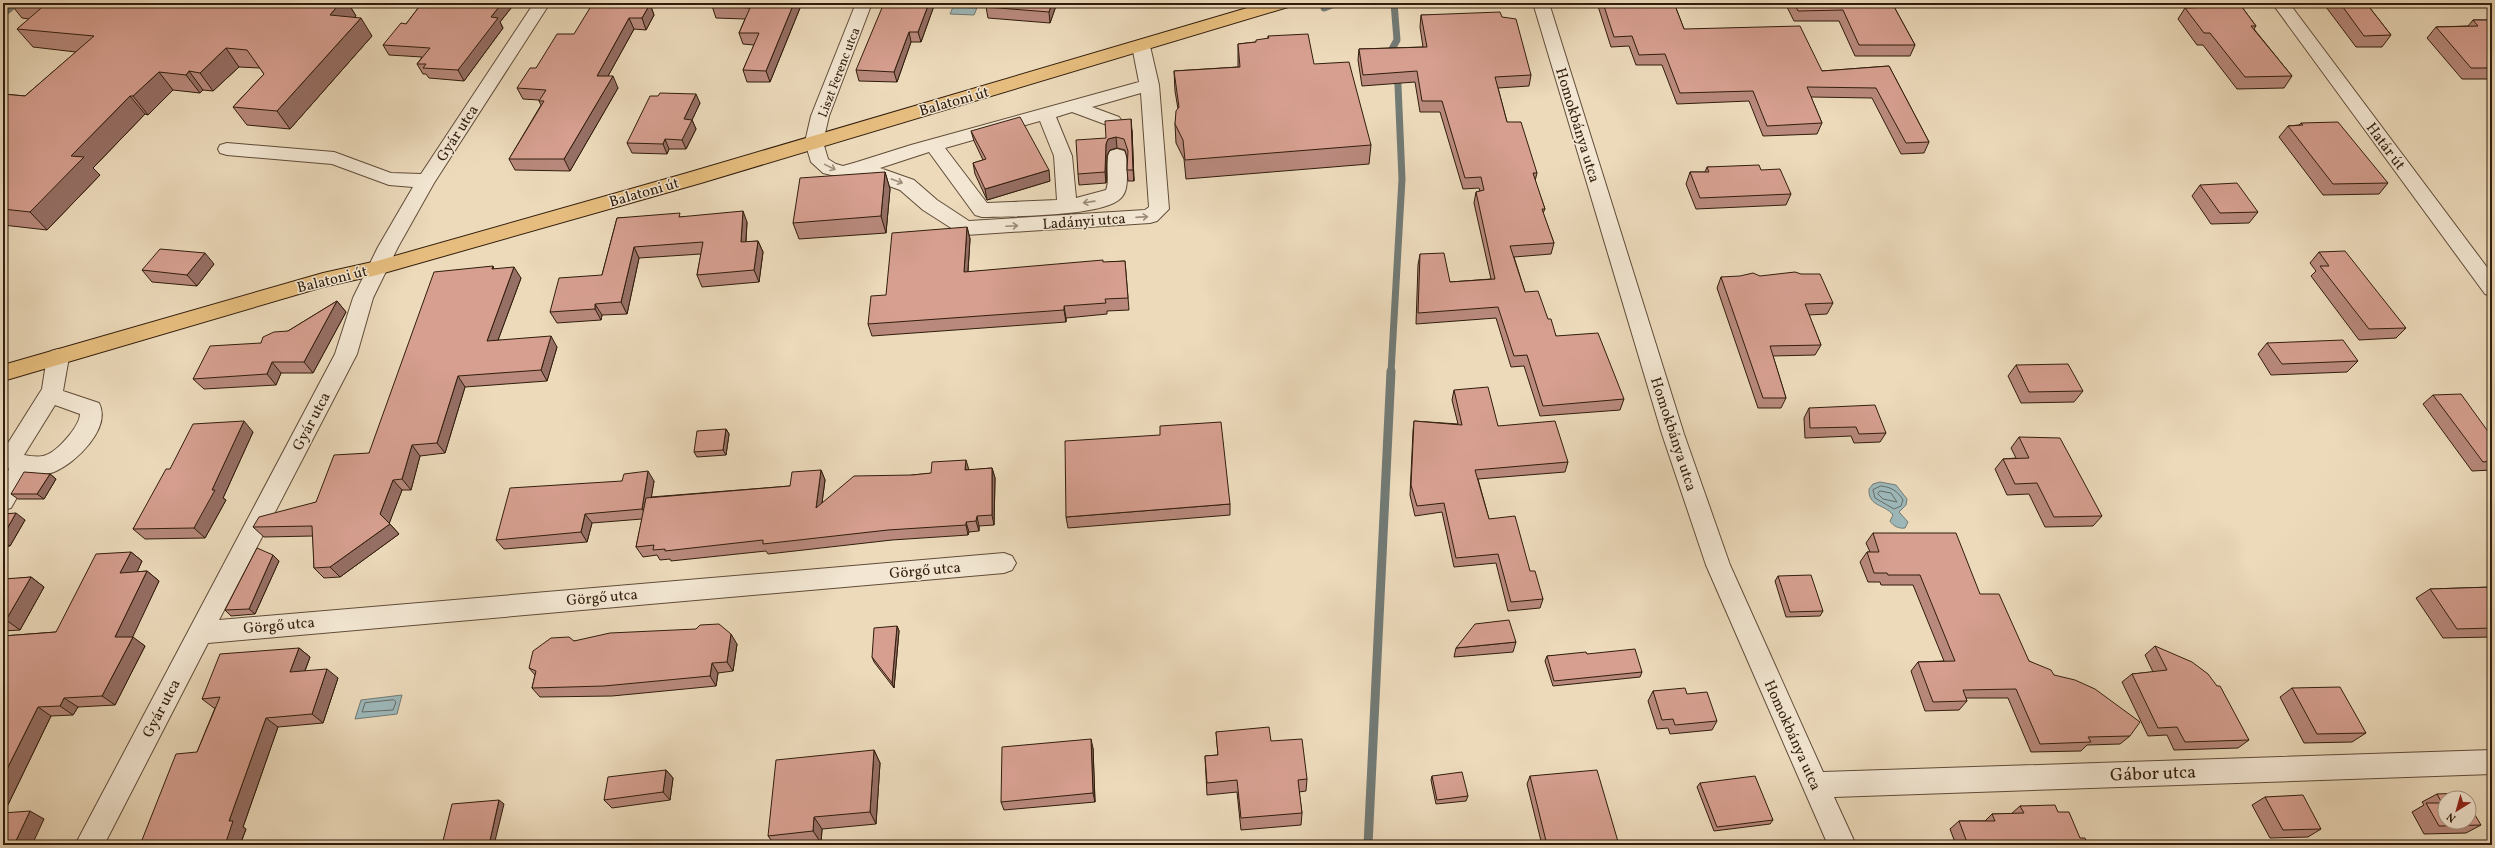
<svg xmlns="http://www.w3.org/2000/svg" width="2495" height="848" font-family="Vollkorn,serif">
  <style>
    .water { fill: #9db8ba; stroke: #727a74 }
    .lines { fill: none; stroke-linecap: round; stroke-linejoin: round }
    .shore { stroke: #676a63; stroke-width: 1 }
    .stream-far1 { stroke: #727a74; stroke-width: 7 }
    .stream { stroke: #727a74; stroke-width: 9 }
    .minor-casing { stroke: #604c38; stroke-width: 2 }
    .major-casing { stroke: #311d0c; stroke-width: 2 }
    .minor { fill: #f3e7d3; fill-rule: evenodd }
    .major { fill: #e6bd7e; fill-rule: evenodd }
    .wall { fill: #b8897c; stroke: #311d0c }
    .shaded-wall { fill: #966f65; stroke: #311d0c }
    .building { fill: #d69f90; stroke: #311d0c }
    .oneway { stroke: #9c8c79 }
    .labels { text-anchor: middle; stroke-width: 3; stroke-linejoin: round; paint-order: stroke }
    .far-street-label { font-size: 13px; fill: #311d0c; stroke: #f3e7d3 }
    .street-label { font-size: 15px; fill: #311d0c; stroke: #f3e7d3 }
    .near-street-label { font-size: 18px; fill: #311d0c; stroke: #f3e7d3 }
  </style>
  <rect width="100%" height="100%" fill="#ecdabb"/>
  <filter id="stains"><feTurbulence type="fractalNoise" baseFrequency=".005" numOctaves="4"/><feColorMatrix values="0 0 0 0 .2 0 0 0 0 .09 0 0 0 0 .02 0 0 0 .5 -.17"/></filter>
  <radialGradient id="worn" r=".72"><stop offset=".6" stop-color="#630" stop-opacity="0"/><stop offset="1" stop-color="#630" stop-opacity=".3"/></radialGradient>
  <!-- water -->
  <path class="water" d="M953 7 977 8 974 15 950 14Z
    M1880 482 1896 485 1907 499 1906 505 1899 512 1908 522 1905 528C1899 529 1893 526 1890 521L1893 515C1885 504 1868 507 1869 489L1873 484Z
    M402 695 397 714 355 719 361 700Z"/>
  <g class="lines">
    <!-- shore -->
    <path class="shore" d="M1881 486C1891 487 1898 491 1903 500L1901 506 1894 509 1875 498 1873 490Z
      M1880 491 1891 493 1897 502 1883 499 1878 494Z
      M394 700 396 702 393 710 362 712 365 703Z"/>
    <!-- stream-far1 -->
    <path class="stream-far1" d="M1324 8 1337 3
      M3 14 16 3
      M1392 58V49L1397 40 1394 3
      M1391 372 1402 179 1398 85 1395 73"/>
    <!-- stream -->
    <path class="stream" d="M1368 845 1391 371"/>
    <!-- minor casing -->
    <g class="minor-casing">
      <path id="minor" d="M534 3H550L434 183 398 247 373 298 357 354 219 620 1004 553 1012 556 1016 563 1012 570 1004 573 208 643 104 845H75L335 354 353 298 378 247 413 187 389 185 332 164 227 155 220 153 218 149 220 145 227 143 334 152 391 173 421 174Z
        M856 3H872L829 116 823 142 828 159 836 164 843 166 857 162 911 145 1139 82 1132 46 1135 42H1147L1150 46 1159 85 1169 209 1157 221 1150 223 966 235 959 233 923 210 900 190 859 175 843 178 823 173 811 162 805 142 811 116ZM1141 93 1149 207 1145 210 969 221 937 200 914 180 880 168 929 152 975 215 982 217C1010 216 1103 217 1121 198 1127 192 1127 182 1127 174 1127 166 1128 158 1124 151L1117 149 1110 151C1104 162 1111 178 1106 190L1076 198 1072 156 1056 117 1072 112 1107 125H1119L1122 121 1119 117 1092 107ZM1040 121 1054 156 1057 200 987 203 945 148Z
        M1533 3H1549L1684 434 1730 565 1823 772 2492 750V774L1834 797 1856 845H1828L1706 565 1662 434Z
        M2272 3H2289L2492 274V296L2485 294Z
        M58 349 65 351 69 357 63 391 99 403C112 428 76 463 54 472 46 475 38 474 30 474L11 508 3 510V480L9 469 3 463V451L42 389 47 357 51 351ZM55 405 80 414C80 426 56 454 43 456 38 457 29 456 24 455Z"/>
    </g>
    <!-- major casing -->
    <g class="major-casing">
      <path id="major" d="M1264 3H1290L1288 7 701 183 377 275 323 287 3 381V365L323 273 377 261 687 173Z"/>
    </g>
    <!-- minor -->
    <use href="#minor" class="minor"/>
    <!-- major -->
    <use href="#major" class="major"/>
  </g>
  <!-- wall -->
  <path class="wall" d="M10 3H348L356 16 355 17 372 36 290 129 247 125 233 107 264 74 260 68 239 67 213 91 203 90 200 93 173 90 148 115 145 114 93 168 100 175 47 230 3 225V94L25 96 76 52 33 47 17 29 29 19 22 18Z
    M422 3H515L500 22 503 28 464 81 429 78 426 74H423L417 64 422 57 389 55 383 45 406 24Z
    M802 3 770 82H747L743 70 754 45 743 44 739 33 745 19 716 18 712 6Z
    M935 3 921 42H911L897 82 859 81 856 70Z
    M1057 3 1050 23 988 18 986 7Z
    M1597 3H1674L1684 29 1822 71 1889 66 1929 142 1924 153 1901 154 1872 98 1811 97 1822 123 1817 134 1763 136 1749 101 1677 104 1662 65H1636L1629 46 1611 47Z
    M1785 3H1892L1915 45 1910 56H1855L1839 21H1794Z
    M2191 3H2239L2256 26 2254 29 2292 76 2284 88 2237 89 2203 45H2197L2178 19 2185 8H2194Z
    M2323 3H2366L2391 35 2382 47H2356Z
    M650 4 654 15 646 30 634 29 608 76 618 88 570 171 515 170 509 159 541 105 539 101V100L523 99 517 88 536 68 574 34Z
    M1421 15 1502 17 1531 75 1529 86 1498 88 1507 122 1537 173 1535 181 1545 209 1543 213 1554 243 1551 254 1514 257 1525 292 1548 319 1556 336 1624 399 1620 410 1540 416 1524 366 1511 367 1496 318 1416 324 1418 265 1420 254 1450 282 1491 279 1474 203 1476 192 1480 191 1479 188 1463 189 1440 112H1420L1415 82 1362 86 1358 60 1359 49 1423 47 1420 27Z
    M2473 20H2492V79H2462L2427 38 2436 27 2468 26Z
    M1268 36 1314 64 1371 145 1369 164 1186 179 1184 159 1176 143 1175 124 1178 109 1175 91 1174 71 1238 67V44L1256 42 1268 39Z
    M700 103 692 120 696 129 686 149H669L667 154 632 153 627 143Z
    M2301 123 2388 183 2379 194 2323 195 2279 137 2288 126 2299 125Z
    M1132 130 1134 181H1128L1127 170V158L1125 150 1117 148 1110 150 1107 155 1106 183 1079 185 1078 174 1106 138Z
    M971 131 1050 181 987 200 975 174 973 163 983 160 974 141Z
    M1707 167 1761 170 1791 194 1786 205 1696 209 1686 184 1690 172H1705Z
    M885 172 890 189 886 233 799 239 793 223Z
    M2200 185 2258 212 2249 223 2211 224 2192 196Z
    M682 217 747 222 746 242 758 241 763 252 759 282 702 287 697 275 701 254 639 258 627 314 602 315 601 320 557 323 550 312 602 275 617 218Z
    M967 227 970 239 968 272 1125 261 1129 310 1107 311V314L1066 318V322L872 336 868 324Z
    M2319 252 2406 328 2396 338 2359 340 2311 276 2316 271 2310 263Z
    M214 264 197 286 152 282 142 270Z
    M493 266 494 269 521 278 498 340 557 347 547 381 465 387 445 453 420 456 411 490H402L389 523 399 534 340 577 324 578 314 568 313 536 264 537 253 527 316 502 369 453Z
    M1721 277 1833 303 1827 314 1809 315 1821 345 1815 355 1773 356 1786 398 1781 408H1758L1717 288Z
    M337 301 346 312 313 373H281L276 385 204 389 193 379 261 343 288 331Z
    M2267 343 2358 361 2347 372 2271 375 2258 354Z
    M2016 365 2083 391 2074 402 2021 403 2008 376Z
    M1454 390 1498 426 1568 462 1565 472 1478 479 1489 519 1530 571 1543 599 1540 608 1508 611 1496 563 1454 567 1442 512 1415 516 1410 495 1413 431 1414 421 1458 424 1452 400Z
    M2433 395 2492 437V470L2472 471 2423 404Z
    M1809 408 1886 433 1880 442 1854 443 1851 436 1805 438 1804 418Z
    M726 429 729 434 726 455 697 457 694 452Z
    M253 432 223 498 226 500 205 538 145 539 133 529 170 469Z
    M2019 437 2102 516 2093 526 2045 527 2029 494 2007 495 1995 469 2003 459 2016 458 2011 448Z
    M992 468 995 478 994 525 979 526V531L969 532 968 535 892 540 768 554 766 551 671 561 670 559 660 560 657 555 643 557 636 547 642 519 592 523 587 542 504 549 496 540 622 481H654L651 497 790 486 821 470 825 480 822 503 912 475Z
    M50 474 56 479 44 499H18L11 494Z
    M1230 504V515L1068 528 1066 517Z
    M3 514 25 520 10 546 4 547 3 549Z
    M1873 533 1980 594 2029 661 2054 675 2130 736 2120 744 2087 745 2081 751 2031 752 2008 698H1966L1967 701 1959 710 1925 711 1911 671 1918 662 1944 661 1913 585H1881L1880 582H1868L1860 562 1867 552H1870L1866 543Z
    M131 552 142 561 137 572 147 571 159 581 132 637 145 646 115 705 78 707 73 715 51 716 4 813 44 819 3 845V636L56 632Z
    M273 555 279 561 255 614 231 616 225 610Z
    M1778 576 1823 611 1820 616 1786 617 1775 581Z
    M31 577 44 587 20 630 3 631V580Z
    M2492 587V637L2443 638 2416 598 2430 589Z
    M897 626 899 631 894 688 874 662 872 657Z
    M574 641 737 644 733 671 718 673 716 686 612 696 540 697 532 688 535 675 529 668Z
    M1516 642 1513 652 1454 657 1456 648Z
    M2155 646 2249 740 2238 748 2174 750 2167 735 2148 736 2122 682 2132 674 2153 672 2145 655Z
    M299 648 310 657 305 671 338 678 323 723 278 727 243 827 246 829 240 845 197 752 215 708H214L202 699Z
    M1587 654 1642 672 1640 677 1553 686 1545 661 1547 656Z
    M2292 688 2366 733 2352 742 2304 743 2280 697Z
    M1653 691 1687 694 1717 721 1712 730 1670 734 1668 728 1657 729 1648 701Z
    M2492 701V705L2490 702Z
    M1216 732 1271 741 1307 779 1306 791 1299 792 1302 813 1301 825 1241 830 1237 792 1207 795 1205 756 1218 755Z
    M1093 748 1095 802 1004 810 1001 802Z
    M874 750 880 763 876 824 822 829 821 843 799 845H775L768 836Z
    M666 770 673 778 670 800 612 808 604 800Z
    M1432 776 1468 796 1466 801 1436 804 1431 780Z
    M1530 776 1619 845H1542L1527 784Z
    M1700 783 1773 820 1770 824 1714 831 1697 787Z
    M2437 794 2481 825 2466 833 2424 834 2412 812 2424 805 2422 802Z
    M2265 797 2321 829 2308 837 2270 838 2252 805Z
    M2020 806 2058 812 2080 838 2088 845H1956L1950 829 1959 821H1985L1992 814H2011Z"/>
  <!-- shaded-wall -->
  <path class="shaded-wall" d="M340 3H348L356 16 341 33 330 15Z
    M502 3H515L500 22 503 28 464 81 458 70 491 17Z
    M794 3H802L770 82 766 71Z
    M929 3H935L921 42 918 32Z
    M1052 3H1057L1050 23 1049 12Z
    M650 4 654 15 646 30 642 18Z
    M361 18 372 36 290 129 277 111Z
    M629 18 634 29 602 87 597 76Z
    M909 32 911 42 897 82 894 72Z
    M226 48 239 67 213 91 200 73Z
    M189 71 203 90 200 93 186 75Z
    M159 72 173 90 148 115 133 96Z
    M613 76 618 88 570 171 564 159Z
    M696 94 700 103 692 120 696 129 686 149 682 140 684 119Z
    M130 96 145 114 93 168 100 175 47 230 30 212 71 156Z
    M1131 119 1132 130 1134 181 1133 170Z
    M1116 137 1117 148 1110 150 1107 155 1106 183 1105 172 1106 144 1108 139Z
    M665 139 669 149 667 154 663 144Z
    M1049 170 1050 181 987 200 985 189Z
    M885 172 890 189 886 233 881 216Z
    M743 211 747 222 745 254 741 242Z
    M967 227 970 239 967 284 964 272Z
    M758 241 763 252 759 282 754 270Z
    M634 247 639 258 627 314 621 302Z
    M205 253 214 264 197 286 187 275Z
    M514 267 521 278 494 351 487 341Z
    M337 301 346 312 313 373 304 362Z
    M595 304 602 315 601 320 595 309Z
    M1064 306 1066 318V322L1064 310Z
    M551 336 557 347 547 381 541 370Z
    M272 362 281 373 276 385 267 374Z
    M458 376 465 387 445 453 437 443Z
    M244 421 253 432 223 498 226 500 205 538 194 528Z
    M726 429 729 434 726 455 723 450Z
    M412 445 420 456 411 490 402 479Z
    M966 460 969 470H965Z
    M992 468 995 478 994 525 992 515Z
    M821 470 825 480 820 518 816 508Z
    M648 471 654 481 648 518 642 509Z
    M50 474 56 479 44 499 37 494Z
    M393 480 402 490 389 524 380 514Z
    M16 513 25 520 10 546 3 541V536Z
    M585 514 592 523 587 542 581 532Z
    M977 516 979 526V531L976 521Z
    M966 522 969 532 968 535 966 525Z
    M390 524 399 534 340 577 330 567Z
    M131 552 142 561 132 583 120 573Z
    M273 555 279 561 255 614 249 609Z
    M147 571 159 581 128 647 115 637Z
    M31 577 44 587 20 630 6 620Z
    M897 626 899 631 894 688 892 683Z
    M731 634 737 644 733 671 727 662Z
    M133 637 145 646 115 705 102 696Z
    M299 648 310 657 301 681 290 672Z
    M712 663 718 673 716 686 710 676Z
    M327 669 338 678 323 723 312 714Z
    M64 698 78 707 73 715 60 706Z
    M38 707 51 716 3 815V777Z
    M266 718 278 727 243 827 246 829 240 845H225L229 821Z
    M1091 739 1093 748 1095 802 1093 793Z
    M874 750 880 763 876 824 870 812Z
    M666 770 673 778 670 800 663 792Z
    M499 800 504 804 494 845H489Z
    M30 811 44 819 32 845H14Z
    M814 817 822 829 821 843 813 831Z"/>
  <!-- building -->
  <path class="building" d="M43 3H340L330 15 361 18 277 111 233 107 264 74 247 50 226 48 200 73 189 71 186 75 159 72 133 96H130L71 156 84 157 30 212 3 209V94L25 96 94 36 17 29 47 3Z
    M422 3H502L491 17 498 18 458 70 423 68 426 64H417L430 48 383 45 401 23 406 24Z
    M593 3H649L650 4 642 18H629L597 76H613L564 159H509L544 101H539L546 90 517 88 530 68H536L557 34H574Z
    M714 3H794L766 71 743 70 759 33H739L750 8 712 6Z
    M884 3H929L918 32H909L894 72 856 70Z
    M988 3H1052L1049 12 986 7Z
    M1603 3H1674L1684 29 1800 26 1822 71 1889 66 1929 142 1906 143 1876 88 1807 87 1822 123 1767 126 1753 91 1680 93 1665 54 1639 55 1632 36 1614 37Z
    M1794 3H1892L1915 45H1859L1843 10 1798 11Z
    M2207 3H2239L2256 26H2251L2292 76 2245 77 2210 33H2204L2185 8 2210 7Z
    M2340 3H2366L2391 35 2364 36Z
    M1500 12 1502 17 1516 19 1531 75 1495 77 1507 122H1521L1537 173H1533L1545 209H1542L1554 243 1510 246 1525 292 1538 291 1548 319H1551L1556 336 1598 333 1624 399 1543 406 1527 355 1514 356 1498 307 1418 313 1420 254 1444 253 1450 282 1495 279 1476 192 1484 190 1481 177 1465 178 1442 101H1422L1417 71 1363 75 1359 49 1427 47 1421 15Z
    M2473 20H2492V68H2471L2436 27 2478 26Z
    M1308 34 1314 64 1349 62 1371 145 1185 160 1183 140 1175 124 1176 111 1179 107 1174 71 1240 67 1238 44 1256 42V40L1269 38 1268 36Z
    M660 93 696 94 684 119 692 120 682 140 665 139 663 144 627 143 650 96H658Z
    M1020 117 1049 170 985 189 973 163 986 159 971 131Z
    M1131 119 1133 170H1127L1128 151 1124 139 1116 137 1108 139 1106 144 1105 172 1078 174 1076 140 1106 138 1105 121Z
    M2338 122 2388 183 2333 184 2288 126 2303 125 2301 123Z
    M1759 165 1761 170 1780 169 1791 194 1700 198 1690 172H1709L1707 167Z
    M885 172 881 216 793 223 800 178Z
    M2237 183 2258 212 2220 213 2200 185Z
    M743 211 741 242 758 241 754 270 697 275 703 242 634 247 621 302 595 304V309L550 312 559 278 602 275 617 218 680 213 679 217Z
    M967 227 964 272 1103 260V262L1125 261 1128 298 1105 299 1106 303 1064 306V310L868 324 871 296 886 295 892 233Z
    M160 249 205 253 187 275 142 270Z
    M2345 251 2406 328 2369 329 2320 266H2329L2319 252Z
    M493 266 492 269 514 267 487 341 551 336 541 370 458 376 437 443 412 445 402 479 393 480 380 514 390 524 330 567 314 568 312 526 253 527 259 517 316 502 334 455 369 453 434 272Z
    M1795 272 1801 274H1820L1833 303 1805 304 1821 345 1770 346 1786 398H1763L1721 277 1740 276 1753 273 1760 276Z
    M337 301 304 362H272L267 374 193 379 210 346 261 343 263 337 274 332 288 331Z
    M2343 340 2358 361 2282 364 2267 343Z
    M2068 364 2083 391 2029 392 2016 365Z
    M1488 387 1498 426 1555 421 1568 462 1475 470 1489 519 1515 516 1530 571H1535L1543 599 1511 602 1498 554 1456 558 1444 503 1417 506 1411 485 1414 421 1462 425 1454 390Z
    M2461 394 2492 437V461L2483 462 2433 395Z
    M1875 405 1886 433 1859 434 1856 427 1810 428 1809 408Z
    M244 421 212 490H215L194 528 133 529 166 469H170L193 424Z
    M1221 422 1230 504 1066 517 1065 441 1160 435V426Z
    M726 429 723 450 694 452 697 431Z
    M2019 437 2060 438 2102 516 2054 517 2037 483 2015 484 2003 459 2029 458Z
    M966 460 965 470 992 468V515L977 516 976 521 966 522V525L888 530 763 544V540L665 551V549L653 550 654 545 636 547 646 498 790 486 792 472 821 470 816 508 854 476 912 475 931 473 932 462Z
    M648 471 642 509 585 514 581 532 496 540 510 488 622 481 624 474Z
    M24 472 50 474 37 494H11Z
    M16 513 3 536V514Z
    M1873 533H1956L1980 594H1999L2029 661 2051 670 2054 675 2075 680 2095 689 2140 722 2130 736 2088 737 2091 742 2040 744 2016 689 1963 690 1967 701 1933 702 1918 662 1955 661 1920 575H1888L1887 573H1874L1867 552H1879Z
    M257 548 273 555 249 609 225 610Z
    M131 552 120 573 147 571 115 637H133L102 696 64 698 60 706 38 707 3 777V636L56 632 96 554Z
    M1811 575 1823 611 1790 612 1778 576Z
    M31 577 6 620H3V580L4 579Z
    M2492 587V628L2457 629 2430 589Z
    M1509 620 1516 642 1456 648 1475 624Z
    M719 624 731 634 727 662 712 663 710 676 604 686 532 688 536 671 529 668 533 651 551 638 569 637 574 641 610 633 696 629 700 625Z
    M897 626 892 683 872 657 874 628Z
    M2155 646 2192 662 2208 674 2217 686H2220L2249 740 2185 742 2177 727 2158 728 2132 674 2167 670Z
    M299 648 290 672 327 669 312 714 266 718 229 821H233L225 845H140L176 754 197 752 220 697 202 699 220 654Z
    M1635 649 1642 672 1554 681 1547 656 1586 652 1587 654Z
    M2340 687 2366 733 2317 734 2292 688Z
    M1685 688 1687 694 1707 692 1717 721 1675 725 1673 719 1662 720 1653 691Z
    M1269 727 1271 741 1302 739 1307 779 1298 780 1302 813 1241 818 1237 780 1207 783 1205 756 1218 755 1216 732Z
    M1091 739 1093 793 1001 802 1002 747Z
    M874 750 870 812 814 817 813 831 768 836 776 760Z
    M666 770 663 792 604 800 608 777Z
    M1597 770 1619 845H1584L1583 842 1559 845H1547L1530 776Z
    M1462 772 1468 796 1437 800 1432 776Z
    M1755 776 1773 820 1717 827 1700 783Z
    M2462 793 2465 798H2445V822H2469V805L2481 825 2439 826 2426 803H2442L2437 794Z
    M2303 795 2321 829 2283 830 2265 797Z
    M499 800 489 845H442L452 804Z
    M2055 805 2058 812H2069L2080 838H2085L2088 845H1968L1959 821H1995L1992 814 2024 813 2020 806Z
    M30 811 14 845H3V813Z
    M1310 843 1311 845H1294Z"/>
  <!-- one-way arrows -->
  <defs><path id="oneway-shaft" d="M-6 0H5M1.5-3L5.5 0L1.5 3" fill="none" stroke-width="1.6" stroke-linecap="round" stroke-linejoin="round"/></defs>
  <g class="oneway">
    <use href="#oneway-shaft" transform="translate(830 167) rotate(26)"/>
    <use href="#oneway-shaft" transform="translate(897 181) rotate(20)"/>
    <use href="#oneway-shaft" transform="translate(1089 202) rotate(172)"/>
    <use href="#oneway-shaft" transform="translate(1142 217) rotate(-4)"/>
    <use href="#oneway-shaft" transform="translate(1012 226) rotate(-3)"/>
  </g>
  <g class="labels">
    <!-- far-street labels -->
    <g class="far-street-label">
      <text transform="translate(838 72) rotate(-69)" y="5">Liszt Ferenc utca</text>
    </g>
    <!-- street labels -->
    <g class="street-label">
      <text transform="translate(954 101) rotate(-16)" y="5">Balatoni út</text>
      <text transform="translate(1578 125) rotate(73)" y="5">Homokbánya utca</text>
      <text transform="translate(457 133) rotate(-57)" y="5">Gyár utca</text>
      <text transform="translate(2386 146) rotate(53)" y="5">Határ út</text>
      <text transform="translate(644 192) rotate(-16)" y="5">Balatoni út</text>
      <text transform="translate(1084 221) rotate(-4)" y="5">Ladányi utca</text>
      <text transform="translate(332 279) rotate(-14)" y="5">Balatoni út</text>
      <text transform="translate(311 421) rotate(-62)" y="5">Gyár utca</text>
      <text transform="translate(1674 434) rotate(72)" y="5">Homokbánya utca</text>
      <text transform="translate(925 570) rotate(-5)" y="5">Görgő utca</text>
      <text transform="translate(602 597) rotate(-5)" y="5">Görgő utca</text>
      <text transform="translate(279 625) rotate(-5)" y="5">Görgő utca</text>
      <text transform="translate(161 708) rotate(-62)" y="5">Gyár utca</text>
      <text transform="translate(1793 735) rotate(66)" y="5">Homokbánya utca</text>
    </g>
    <!-- near-street labels -->
    <g class="near-street-label">
      <text transform="translate(2153 773) rotate(-2)" y="6">Gábor utca</text>
    </g>
  </g>
  <!-- margin -->
  <rect width="2495" height="848" fill="none" stroke="#ecdabb" stroke-width="16"/>
  <rect x="4" y="4" width="2487" height="840" fill="none" stroke="#311d0c" stroke-width="2"/>
  <rect x="8" y="8" width="2479" height="832" fill="none" stroke="#311d0c"/>
  <!-- north arrow -->
  <g transform="translate(2457 810) rotate(217)"><circle r="19" fill="#f3e7d3" stroke="#a59683"/>
  <path d="M0-3L7 15L0 10L-7 15Z" fill="#8f2418"/>
  <text y="-6" font-size="11" font-weight="bold" text-anchor="middle" fill="#311d0c">N</text>
  </g>
  <rect width="100%" height="100%" filter="url(#stains)"/>
  <rect width="100%" height="100%" fill="url(#worn)"/>
</svg>
